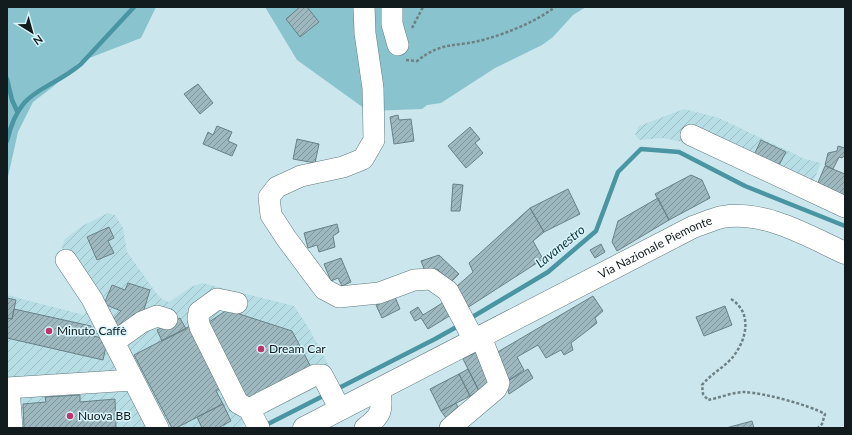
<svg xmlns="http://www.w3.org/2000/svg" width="852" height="435" font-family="Lato,sans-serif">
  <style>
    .industrial { fill: url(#industrial-furrows) }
    .grass { fill: #89c3ce }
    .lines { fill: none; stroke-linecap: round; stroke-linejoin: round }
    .stream { stroke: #4a95a2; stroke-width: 4.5 }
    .building { fill: url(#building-hatch); stroke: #688287 }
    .minor-casing { stroke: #5f797e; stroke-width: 22 }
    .major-casing { stroke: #5f797e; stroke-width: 23 }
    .path { stroke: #6d8084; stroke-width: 2.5; stroke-dasharray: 3 2; stroke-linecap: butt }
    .minor { stroke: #fff; stroke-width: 21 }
    .major { stroke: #fff; stroke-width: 22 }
    .poi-dot { fill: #be346c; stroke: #d8f4fa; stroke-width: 1.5 }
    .labels { text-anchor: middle; stroke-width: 3; stroke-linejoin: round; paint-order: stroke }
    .street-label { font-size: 12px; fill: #121c1e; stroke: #d8f4fa }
    .poi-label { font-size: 12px; fill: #121c1e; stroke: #d8f4fa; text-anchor: start }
    .water-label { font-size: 13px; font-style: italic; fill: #10353b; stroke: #d8f4fa }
  </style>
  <defs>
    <pattern id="industrial-furrows" width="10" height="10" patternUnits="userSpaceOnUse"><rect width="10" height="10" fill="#b8dee5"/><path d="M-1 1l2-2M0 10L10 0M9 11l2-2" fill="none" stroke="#9dbec4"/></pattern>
    <pattern id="building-hatch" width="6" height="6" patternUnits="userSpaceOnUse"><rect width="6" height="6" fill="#9db8be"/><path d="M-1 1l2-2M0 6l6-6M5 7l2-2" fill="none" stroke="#7f959a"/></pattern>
  </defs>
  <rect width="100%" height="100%" fill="#cbe7ed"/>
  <!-- industrial -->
  <path class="industrial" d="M684 109 719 118 805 159 821 163 813 182 692 144 663 138 639 140 635 134 639 126Z
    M108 213 115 215 123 228 127 252 157 294 162 299 169 302 191 287 202 283 294 306 308 327 334 375 327 382 237 428H7V295L84 315 88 306 63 262 62 246 65 239 82 226Z"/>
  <!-- grass -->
  <path class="grass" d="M7 7H156L141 38 79 62 54 86 33 102 18 132 7 181Z
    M265 7H586L573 15 553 37 542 45 495 68 441 103 427 105 422 109 368 111 297 60Z"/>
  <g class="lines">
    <!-- stream -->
    <path class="stream" d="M7 79 12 100 17 111
      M7 141C20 86 45 94 81 64L134 7
      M469 319 548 272 596 231 618 172 641 149 679 152 745 186 845 226
      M335 390 435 339 460 325
      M264 426 327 394"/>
  </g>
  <!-- building -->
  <path class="building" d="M300 7H307L319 22 300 37 286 19Z
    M198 84 213 103 200 114 184 94Z
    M398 115 399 120 411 119 414 141 394 144 390 117Z
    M217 126 232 132 228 141 237 145 232 156 203 144 208 132 213 135Z
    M470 127 480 139 475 143 483 153 466 168 448 146Z
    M297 139 319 144 315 163 293 159Z
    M761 140 786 152 778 167 754 155Z
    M838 146 845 148V155L842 158 839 157 833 169 825 165 828 153 837 151Z
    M825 166 845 174V197L817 185Z
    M691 175 702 180 710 198 669 220 655 194Z
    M453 184 463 185 460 211H451Z
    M568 189 580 214 544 232 530 208Z
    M658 198 669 220 617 251 612 242 618 221Z
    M530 208 544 232 533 241 543 259 467 308 456 287 473 272 469 263Z
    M337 224 339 232 333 236 335 247 319 252 317 245 308 248 304 233Z
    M109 227 114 238 108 241 114 253 97 260 87 237Z
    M601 244 605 252 595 258 590 250Z
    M439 255 459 274 451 282 437 269 425 271 421 261Z
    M341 258 351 282 342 286 338 278 331 281 324 264Z
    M128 283 150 290 142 316 134 314 117 331 110 323 121 311 104 304 112 285 125 290Z
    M593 296 603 311 595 318 597 323 571 343 573 350 564 355 561 350 546 358 538 345 517 357 524 370 506 382 496 353Z
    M395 297 400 309 382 318 376 305Z
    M7 298 16 300 12 319 7 318Z
    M444 302 451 315 428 329 421 318 415 321 410 312 418 307 423 315Z
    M725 306 732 325 704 336 696 317Z
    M14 309 91 326 89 335 102 338 106 346 103 360 7 338V318L12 319Z
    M227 310 292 331 311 367 245 401 209 322Z
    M180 318 186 329 162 341 157 330Z
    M192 325 224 387 216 391 223 404 176 428H172L134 355Z
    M482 349 493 380 479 391 463 359Z
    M468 369 479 391 470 396 459 374Z
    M528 369 533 378 509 394 506 382Z
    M459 374 470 396 441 411 430 389Z
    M80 395V402L115 399 116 428H24L23 404 46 402 45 397Z
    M456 403 459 409 446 418 441 411Z
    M223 404 231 421 218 428H202L197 417Z
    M752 421 754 428H726Z"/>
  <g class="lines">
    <!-- minor casing -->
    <g class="minor-casing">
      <path id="minor" d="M364 7 365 33 373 88 374 140 363 159 343 167 301 176 277 187 269 197 271 215 286 238 324 289 339 297 379 293 414 280 431 279 448 291 474 340
        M392 7V24L398 45
        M691 135 845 207
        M66 260 92 299 158 428
        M237 303 217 299 199 312 198 319 200 327 238 403 249 409 315 375H322L340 409
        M114 342 142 322 157 316 167 319
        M7 388 133 380
        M9 388 12 428
        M249 409 259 428
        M365 428C383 414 382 411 380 389
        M450 428 496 389 499 383 481 337"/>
    </g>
    <!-- major casing -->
    <g class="major-casing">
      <g id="major">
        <path id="s1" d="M304 428 693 227C702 224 713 219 722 217 765 210 808 236 845 253"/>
      </g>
    </g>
    <!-- path -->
    <path class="path" d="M412 28 423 7
      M406 60 417 61C443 40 457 48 486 39 508 33 537 21 555 7
      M731 299C753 313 747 340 732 358 723 368 711 374 702 385L703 394 708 400C719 398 733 392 745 392 764 393 809 405 825 414L822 424 818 428"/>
    <!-- minor -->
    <use href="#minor" class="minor"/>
    <!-- major -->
    <use href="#major" class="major"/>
  </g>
  <!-- markers -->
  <g class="poi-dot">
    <circle cx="49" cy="331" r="4"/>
    <circle cx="261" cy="349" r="4"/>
    <circle cx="70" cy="416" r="4"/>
  </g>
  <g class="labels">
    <!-- street labels -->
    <g class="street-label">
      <text dy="4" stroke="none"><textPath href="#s1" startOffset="395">Via Nazionale Piemonte</textPath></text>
    </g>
    <!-- poi labels -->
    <g class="poi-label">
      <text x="57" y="335">Minuto Caffè</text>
      <text x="269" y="353">Dream Car</text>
      <text x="78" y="420">Nuova BB</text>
    </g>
    <!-- water labels -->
    <g class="water-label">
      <text transform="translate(560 246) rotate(-39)" y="5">Lavanestro</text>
    </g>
  </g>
  <!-- border -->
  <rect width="852" height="435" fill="none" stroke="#121c1e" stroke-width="16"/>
  <!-- north arrow -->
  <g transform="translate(32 32) rotate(143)" stroke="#d8f4fa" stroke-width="3" paint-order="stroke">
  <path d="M0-3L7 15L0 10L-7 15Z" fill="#121c1e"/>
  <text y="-6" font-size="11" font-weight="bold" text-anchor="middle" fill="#121c1e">N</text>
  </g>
</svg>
